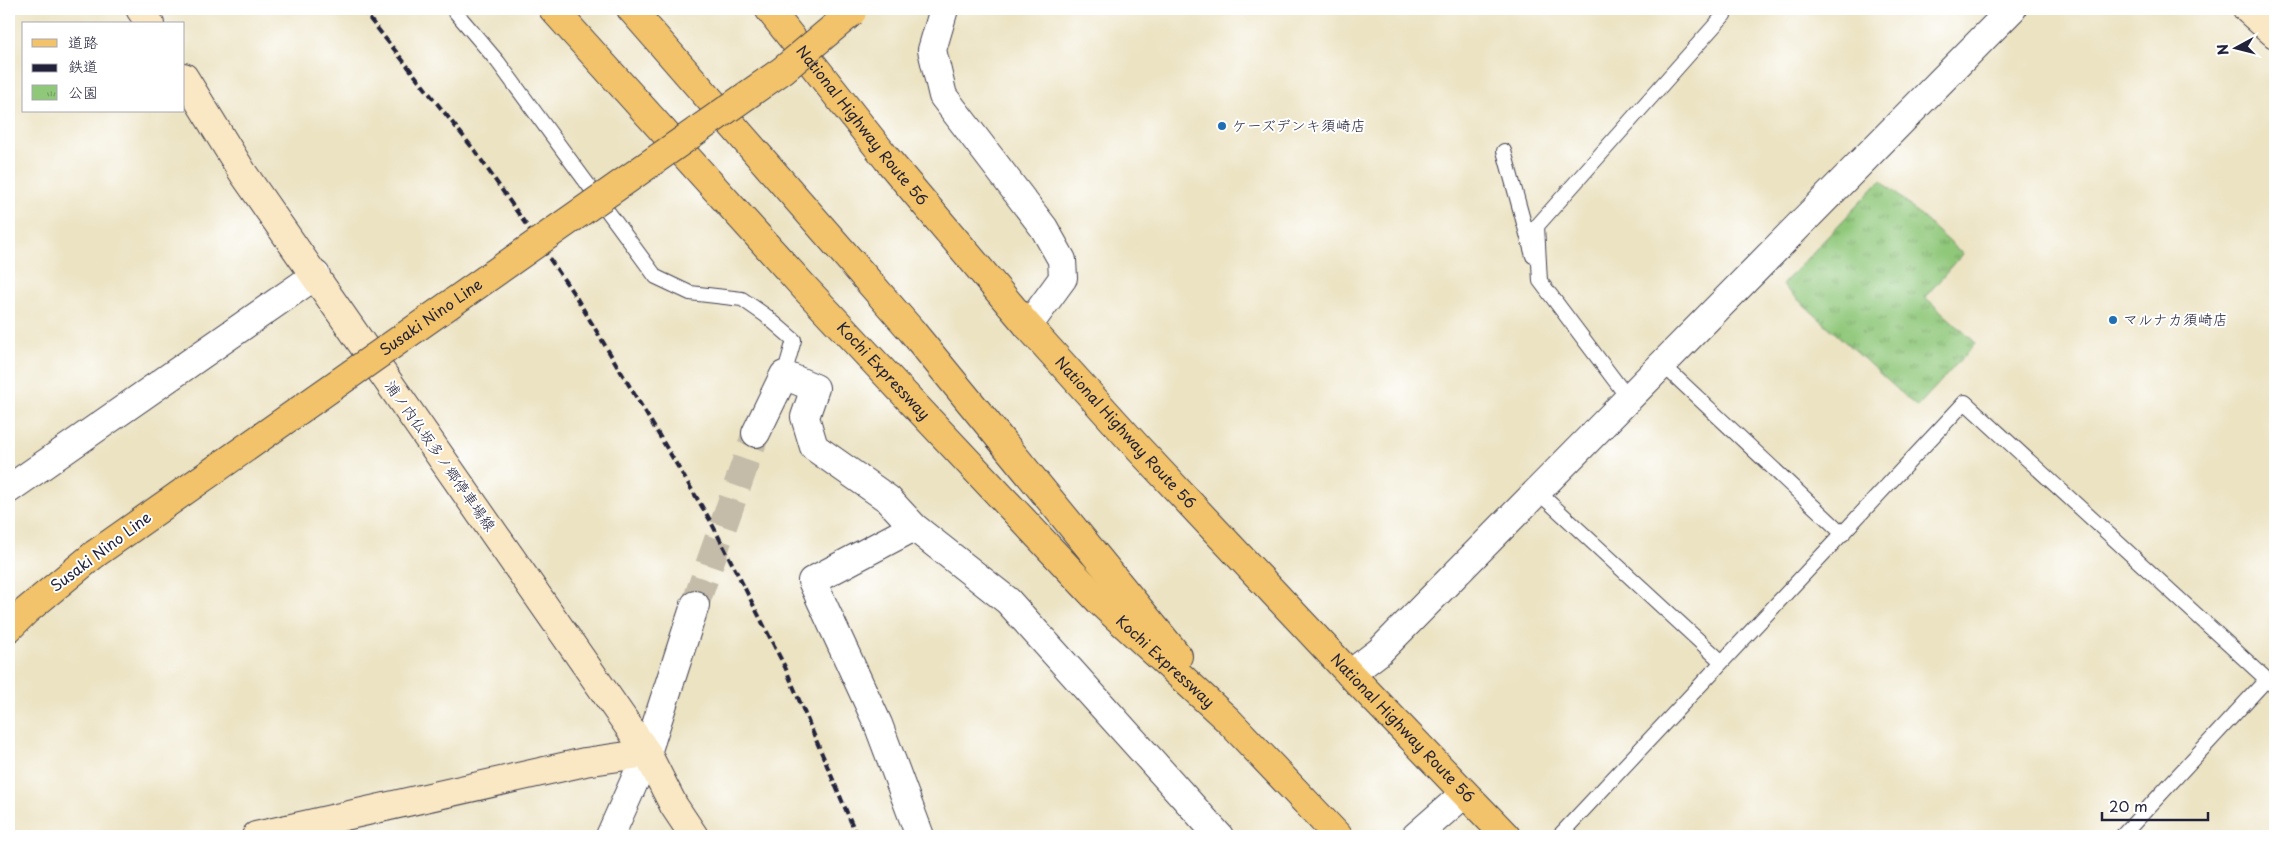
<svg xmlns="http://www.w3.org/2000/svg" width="2284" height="845" font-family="'Playpen Sans','Klee One',sans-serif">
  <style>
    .park { fill: url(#park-tufts); stroke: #59755a }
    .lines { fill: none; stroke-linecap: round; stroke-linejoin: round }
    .street-tunnel { stroke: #c4bca8; stroke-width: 28; stroke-dasharray: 28 14; stroke-linecap: butt }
    .lane-casing { stroke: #403f4f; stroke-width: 16 }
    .street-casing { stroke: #403f4f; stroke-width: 30 }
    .secondary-casing { stroke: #403f4f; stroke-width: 30 }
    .primary-casing { stroke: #403f4f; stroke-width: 30 }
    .highway-casing { stroke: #403f4f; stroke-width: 30 }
    .lane { stroke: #fff; stroke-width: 14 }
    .street { stroke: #fff; stroke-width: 28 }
    .secondary { stroke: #fae7c3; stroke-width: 28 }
    .primary { stroke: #f2c36a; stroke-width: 28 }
    .highway { stroke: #f2c36a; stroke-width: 28 }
    .rail { stroke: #22223b; stroke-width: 4; stroke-dasharray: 8 4; stroke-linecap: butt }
    .primary-bridge-casing { stroke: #403f4f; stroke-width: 30; stroke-linecap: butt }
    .primary-bridge { stroke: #f2c36a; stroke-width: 28 }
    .poi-dot { fill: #1f6fb2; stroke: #fff; stroke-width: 2 }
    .labels { text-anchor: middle; stroke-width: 4; stroke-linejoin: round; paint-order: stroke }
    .street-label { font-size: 15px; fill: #22223b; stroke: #fff }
    .poi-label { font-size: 15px; fill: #22223b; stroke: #fff; text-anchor: start }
  </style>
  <defs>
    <pattern id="park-tufts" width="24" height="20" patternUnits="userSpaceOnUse" patternTransform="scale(1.25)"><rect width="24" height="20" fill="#90c87a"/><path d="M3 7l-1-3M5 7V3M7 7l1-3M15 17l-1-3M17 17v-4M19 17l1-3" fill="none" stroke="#75a265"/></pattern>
  </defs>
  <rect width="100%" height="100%" fill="#fff"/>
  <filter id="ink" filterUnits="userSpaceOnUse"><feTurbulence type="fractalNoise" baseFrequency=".02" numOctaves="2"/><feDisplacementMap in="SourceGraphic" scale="10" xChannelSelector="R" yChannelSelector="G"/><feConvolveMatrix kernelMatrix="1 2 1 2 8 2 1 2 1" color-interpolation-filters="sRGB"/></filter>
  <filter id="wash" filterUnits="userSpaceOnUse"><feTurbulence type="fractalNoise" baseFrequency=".0096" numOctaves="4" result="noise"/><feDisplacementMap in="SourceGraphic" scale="20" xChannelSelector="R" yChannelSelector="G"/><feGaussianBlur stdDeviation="1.12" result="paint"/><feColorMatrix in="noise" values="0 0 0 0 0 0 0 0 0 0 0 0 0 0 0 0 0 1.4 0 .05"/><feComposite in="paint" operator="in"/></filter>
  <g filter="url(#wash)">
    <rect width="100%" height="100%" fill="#ece3c3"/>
    <!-- park -->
    <path class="park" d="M1881 180 1963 254 1925 297 1976 343 1917 407 1782 285Z"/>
  </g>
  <g filter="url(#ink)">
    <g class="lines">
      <!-- street-tunnel -->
      <path class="street-tunnel" d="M695 605 756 433"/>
      <!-- lane casing -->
      <g class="lane-casing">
        <path id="lane" d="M453 9 498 62 656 277 690 293 742 299 765 315 794 340 784 375
          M1504 151 1533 256
          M1662 364 1843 534
          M1628 398 1540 281 1537 226 1724 15 1723 9
          M1538 492 1722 662
          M1559 836C1695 691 1830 547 1965 402L2275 687
          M2122 836 2267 679"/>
      </g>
      <!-- street casing -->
      <g class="street-casing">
        <path id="street" d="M944 9 932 50 943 96 1044 228 1062 260 1063 278 1028 326
          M756 433 784 375 815 388 805 417 814 447 888 499 914 527 1008 601 1219 836
          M9 489 316 275
          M914 527 812 581 878 724 920 836
          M1350 674 1379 652 2012 9
          M610 836 647 753 695 605
          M1416 836 1464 794"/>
      </g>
      <!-- secondary casing -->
      <g class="secondary-casing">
        <path id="secondary" d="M140 9 150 24
          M2247 9 2275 34
          M184 77 243 173 647 753 674 806 694 836
          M256 836 585 762 647 753"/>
      </g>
      <!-- primary casing -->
      <g class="primary-casing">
        <path id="primary" d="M9 628 26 611 95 554"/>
      </g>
      <!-- highway casing -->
      <g class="highway-casing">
        <g id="highway">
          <path id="s1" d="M553 9 804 287 1100 602 1228 720 1338 836"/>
          <path d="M631 9 911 330 1178 656"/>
          <path id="s2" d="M769 9 887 159 1028 326 1139 449 1350 674 1506 836"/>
        </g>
      </g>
      <!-- lane -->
      <use href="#lane" class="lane"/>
      <!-- street -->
      <use href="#street" class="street"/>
      <!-- secondary -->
      <use href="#secondary" class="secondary"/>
      <!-- primary -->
      <use href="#primary" class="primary"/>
      <!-- highway -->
      <use href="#highway" class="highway"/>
      <!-- rail -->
      <path class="rail" d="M362 9 475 151 576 297 710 520 785 667 857 836"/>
      <!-- primary-bridge casing -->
      <g class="primary-bridge-casing">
        <g id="primary-bridge">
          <path id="s3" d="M95 554 783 70 852 12"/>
        </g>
      </g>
      <!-- primary-bridge -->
      <use href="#primary-bridge" class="primary-bridge"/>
    </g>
  </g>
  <!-- markers -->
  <g class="poi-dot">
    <circle cx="1222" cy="126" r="5"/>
    <circle cx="2113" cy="320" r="5"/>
  </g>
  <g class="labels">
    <!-- street labels -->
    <g class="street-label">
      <text dy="5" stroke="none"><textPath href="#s2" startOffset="149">National Highway Route 56</textPath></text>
      <text dy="5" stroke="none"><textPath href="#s3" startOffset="411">Susaki Nino Line</textPath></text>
      <text dy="5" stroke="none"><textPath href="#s1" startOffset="490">Kochi Expressway</textPath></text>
      <text dy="5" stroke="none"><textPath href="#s2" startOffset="554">National Highway Route 56</textPath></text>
      <text transform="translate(440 456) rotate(55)" y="5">浦ノ内仏坂多ノ郷停車場線</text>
      <text transform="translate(101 552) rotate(-37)" y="5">Susaki Nino Line</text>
      <text dy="5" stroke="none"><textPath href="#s1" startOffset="895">Kochi Expressway</textPath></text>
      <text dy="5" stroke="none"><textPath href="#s2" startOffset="959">National Highway Route 56</textPath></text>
    </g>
    <!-- poi labels -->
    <g class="poi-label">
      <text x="1232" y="131">ケーズデンキ須崎店</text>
      <text x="2123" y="325">マルナカ須崎店</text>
    </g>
  </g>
  <!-- margin -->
  <rect width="2284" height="845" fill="none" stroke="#fff" stroke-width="30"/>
  <!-- legend -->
  <rect x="22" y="22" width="162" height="90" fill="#ffffff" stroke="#a7a7b1"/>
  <rect x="32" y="39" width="25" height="8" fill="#f2c36a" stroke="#a7a7b1"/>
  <text x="68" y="48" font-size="15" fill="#22223b">道路</text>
  <rect x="32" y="64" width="25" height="8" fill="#22223b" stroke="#a7a7b1"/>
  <text x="68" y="72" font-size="15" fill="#22223b">鉄道</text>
  <rect x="32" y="85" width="25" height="15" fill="url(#park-tufts)" stroke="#a7a7b1"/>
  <text x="68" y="98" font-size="15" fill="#22223b">公園</text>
  <!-- north arrow -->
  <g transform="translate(2236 48) rotate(263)" stroke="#ffffff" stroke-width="4" paint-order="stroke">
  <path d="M0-4L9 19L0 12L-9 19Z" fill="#22223b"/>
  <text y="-8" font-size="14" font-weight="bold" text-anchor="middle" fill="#22223b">N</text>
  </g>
  <!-- scale -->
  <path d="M2102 812v8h106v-8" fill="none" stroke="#22223b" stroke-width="2.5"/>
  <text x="2109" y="812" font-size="15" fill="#22223b" stroke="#ffffff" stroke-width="4" paint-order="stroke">20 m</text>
</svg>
